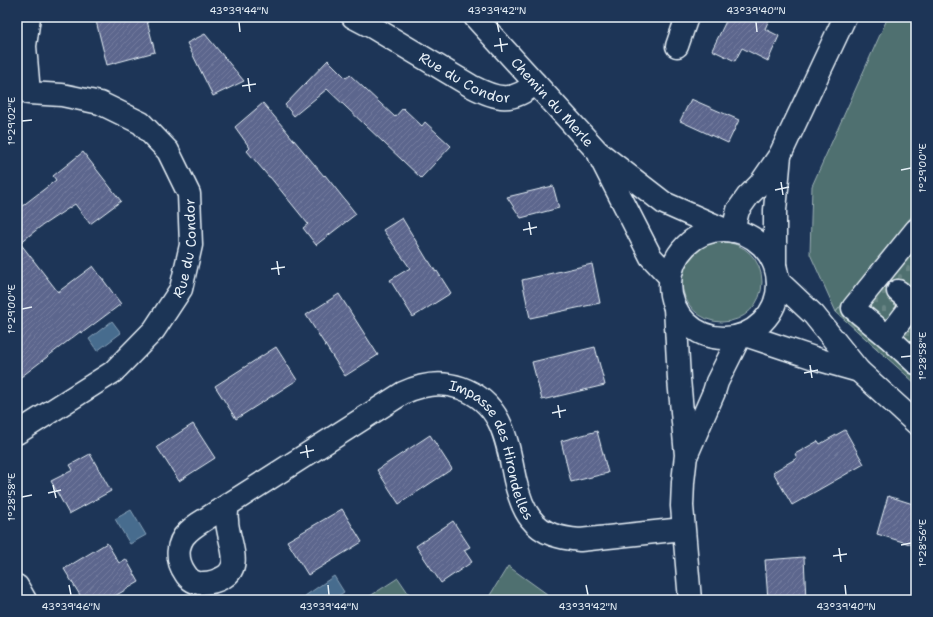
<svg xmlns="http://www.w3.org/2000/svg" width="933" height="617" font-family="'Shantell Sans',sans-serif">
  <style>
    .green { fill: #4f6f6f; stroke: #9cb0b4 }
    .cemetery { fill: url(#cemetery-stones); stroke: #9cb0b4 }
    .water { fill: #476c8e; stroke: #87a1b8 }
    .building { fill: url(#building-hatch); stroke: #e8f1f8 }
    .lines { fill: none; stroke-linecap: round; stroke-linejoin: round }
    .minor-casing { stroke: #e8f1f8; stroke-width: 25 }
    .minor { stroke: #1d3557; stroke-width: 22 }
    .ticks { fill: none; stroke: #e8f1f8; stroke-width: 1.5 }
    .labels { text-anchor: middle; stroke-width: 4; stroke-linejoin: round; paint-order: stroke }
    .street-label { font-size: 14px; fill: #e8f1f8; stroke: #1d3557 }
    .neatline { fill: none; stroke: #e8f1f8; stroke-width: 1.5 }
    .ticks-label { font-size: 10px; text-anchor: middle; fill: #e8f1f8 }
  </style>
  <defs>
    <pattern id="cemetery-stones" width="16" height="16" patternUnits="userSpaceOnUse"><rect width="16" height="16" fill="#4f6f6f"/><path d="M2 7V4a2 2 0 0 1 4 0v3zM10 15v-3a2 2 0 0 1 4 0v3z" fill="#688484"/></pattern>
    <pattern id="building-hatch" width="6" height="6" patternUnits="userSpaceOnUse"><rect width="6" height="6" fill="#5c668d"/><path d="M-1 1l2-2M0 6l6-6M5 7l2-2" fill="none" stroke="#737c9e"/></pattern>
  </defs>
  <rect width="100%" height="100%" fill="#1d3557"/>
  <filter id="ink" filterUnits="userSpaceOnUse"><feTurbulence type="fractalNoise" baseFrequency=".025" numOctaves="2"/><feDisplacementMap in="SourceGraphic" scale="8" xChannelSelector="R" yChannelSelector="G"/><feConvolveMatrix kernelMatrix="1 2 1 2 8 2 1 2 1" color-interpolation-filters="sRGB"/></filter>
  <g filter="url(#ink)">
    <!-- green -->
    <path class="green" d="M888 17H916V211L836 312 810 254 812 186Z
      M682 282a40 40 0 1 1 80 0a40 40 0 1 1-80 0Z
      M508 566 547 594 539 600H487Z
      M398 578 413 600H364Z"/>
    <!-- cemetery -->
    <path class="cemetery" d="M916 211V384L836 312Z"/>
    <!-- water -->
    <path class="water" d="M112 321 121 333 97 351 89 339Z
      M131 510 146 535 130 544 115 519Z
      M334 576 344 592 332 600H308L305 596Z"/>
    <!-- building -->
    <path class="building" d="M95 17H146L155 52 107 65Z
      M728 17H770L765 29 779 36 768 61 742 48 735 61 712 50Z
      M205 34 244 81 213 96 187 43Z
      M328 60 346 78 350 75 395 117 403 108 422 126 425 122 451 146 421 178 327 89 294 116 285 105Z
      M691 99 739 120 728 143 680 121Z
      M263 103 324 176 325 175 356 214 316 245 303 228 308 224 270 177H269L247 151 250 148 235 127Z
      M83 152 121 201 90 224 75 204 40 227 20 243 58 292 93 266 121 304 82 333 81 331 17 380V210L56 180 53 176Z
      M553 186 559 208 521 218 507 197Z
      M402 218 428 261H429L436 272 437 271 451 293 413 317 390 280 410 268 383 230Z
      M592 264 600 303 530 318 522 280Z
      M339 294 378 355 345 376 306 315Z
      M276 347 297 380 236 419 215 386Z
      M595 347 605 385 542 400 532 362Z
      M193 424 215 458 179 481 157 447Z
      M845 430 864 464 792 505 773 472 797 458 795 454 818 441 820 444Z
      M597 431 608 473 571 482 561 441Z
      M430 435 452 469 399 504 377 470Z
      M90 454 111 491 69 514 51 481 73 470 70 465Z
      M888 496 916 505V546L877 534Z
      M342 509 362 542 308 575 287 541Z
      M453 521 470 547 464 550 472 562 441 583 416 546Z
      M107 543 119 563 126 559 139 582 108 600H83L64 569Z
      M804 557 806 600H768L765 560Z"/>
    <g class="lines">
      <!-- minor casing -->
      <g class="minor-casing">
        <g id="minor">
          <path id="s1" d="M353 17 374 28 471 86C496 99 513 104 535 83"/>
          <path id="s2" d="M475 17 598 152 664 203 723 229"/>
          <path d="M677 46 687 17"/>
          <path d="M600 157 651 257 669 276"/>
          <circle cx="724" cy="284" r="54"/>
          <path d="M916 230 853 308 888 337 916 363"/>
          <path d="M733 231 738 210 748 196 760 184 780 155 845 17"/>
          <path d="M775 265V210L780 155"/>
          <path d="M778 281 814 315 859 371 916 423"/>
          <path d="M898 291 913 304"/>
          <path d="M675 308 679 379 686 455 683 482 682 506 690 600"/>
          <path d="M745 335 820 360 859 371"/>
          <path d="M888 337 916 300"/>
          <path id="s3" d="M17 433 113 372 154 330 181 289 191 245 189 194 168 151 141 123 100 103 62 95 29 93 25 46 29 17"/>
          <path d="M687 454 714 392 717 382 740 336"/>
          <path id="s4" d="M228 505C227 510 226 515 227 520 227 539 244 565 224 577 217 581 210 583 203 583 196 584 189 580 185 573 176 560 176 543 188 532 191 529 195 526 198 524L403 393C422 384 441 381 461 388 503 403 507 442 515 480 518 493 522 508 531 519 543 535 561 538 580 540L683 529"/>
          <path d="M17 586 25 600"/>
        </g>
      </g>
      <!-- minor -->
      <use href="#minor" class="minor"/>
    </g>
  </g>
  <!-- ticks -->
  <path class="ticks" d="M239 22 240 32M497 22 499 32M756 22 757 32M500 38 502 52M494 46 508 44M248 78 250 92M242 86 256 84M22 121 32 120M901 170 911 168M781 182 783 195M775 190 789 187M529 222 531 235M523 230 537 227M277 261 279 275M271 269 285 267M22 309 32 307M901 357 911 356M810 365 812 378M804 373 818 370M558 405 560 418M552 413 566 410M306 445 308 458M300 453 314 450M53 485 56 498M48 493 61 490M22 497 32 495M901 545 911 543M839 548 841 562M833 556 847 554M69 585 71 595M328 585 329 595M586 585 588 595M845 585 846 595"/>
  <g class="labels">
    <!-- street labels -->
    <g class="street-label">
      <text dy="5" stroke="none"><textPath href="#s1" startOffset="128">Rue du Condor</textPath></text>
      <text dy="5" stroke="none"><textPath href="#s2" startOffset="115">Chemin du Merle</textPath></text>
      <text dy="5" stroke="none"><textPath href="#s3" startOffset="263">Rue du Condor</textPath></text>
      <text dy="5" stroke="none"><textPath href="#s4" startOffset="552">Impasse des Hirondelles</textPath></text>
    </g>
  </g>
  <!-- margin -->
  <rect width="933" height="617" fill="none" stroke="#1d3557" stroke-width="44"/>
  <rect x="22" y="22" width="889" height="573" class="neatline"/>
  <g class="ticks-label">
    <text x="239" y="14">43°39'44"N</text>
    <text x="497" y="14">43°39'42"N</text>
    <text x="756" y="14">43°39'40"N</text>
    <text transform="translate(11 121) rotate(-90)" y="4">1°29'02"E</text>
    <text transform="translate(922 168) rotate(-90)" y="4">1°29'00"E</text>
    <text transform="translate(11 309) rotate(-90)" y="4">1°29'00"E</text>
    <text transform="translate(922 356) rotate(-90)" y="4">1°28'58"E</text>
    <text transform="translate(11 497) rotate(-90)" y="4">1°28'58"E</text>
    <text transform="translate(922 543) rotate(-90)" y="4">1°28'56"E</text>
    <text x="71" y="610">43°39'46"N</text>
    <text x="329" y="610">43°39'44"N</text>
    <text x="588" y="610">43°39'42"N</text>
    <text x="846" y="610">43°39'40"N</text>
  </g>
</svg>
